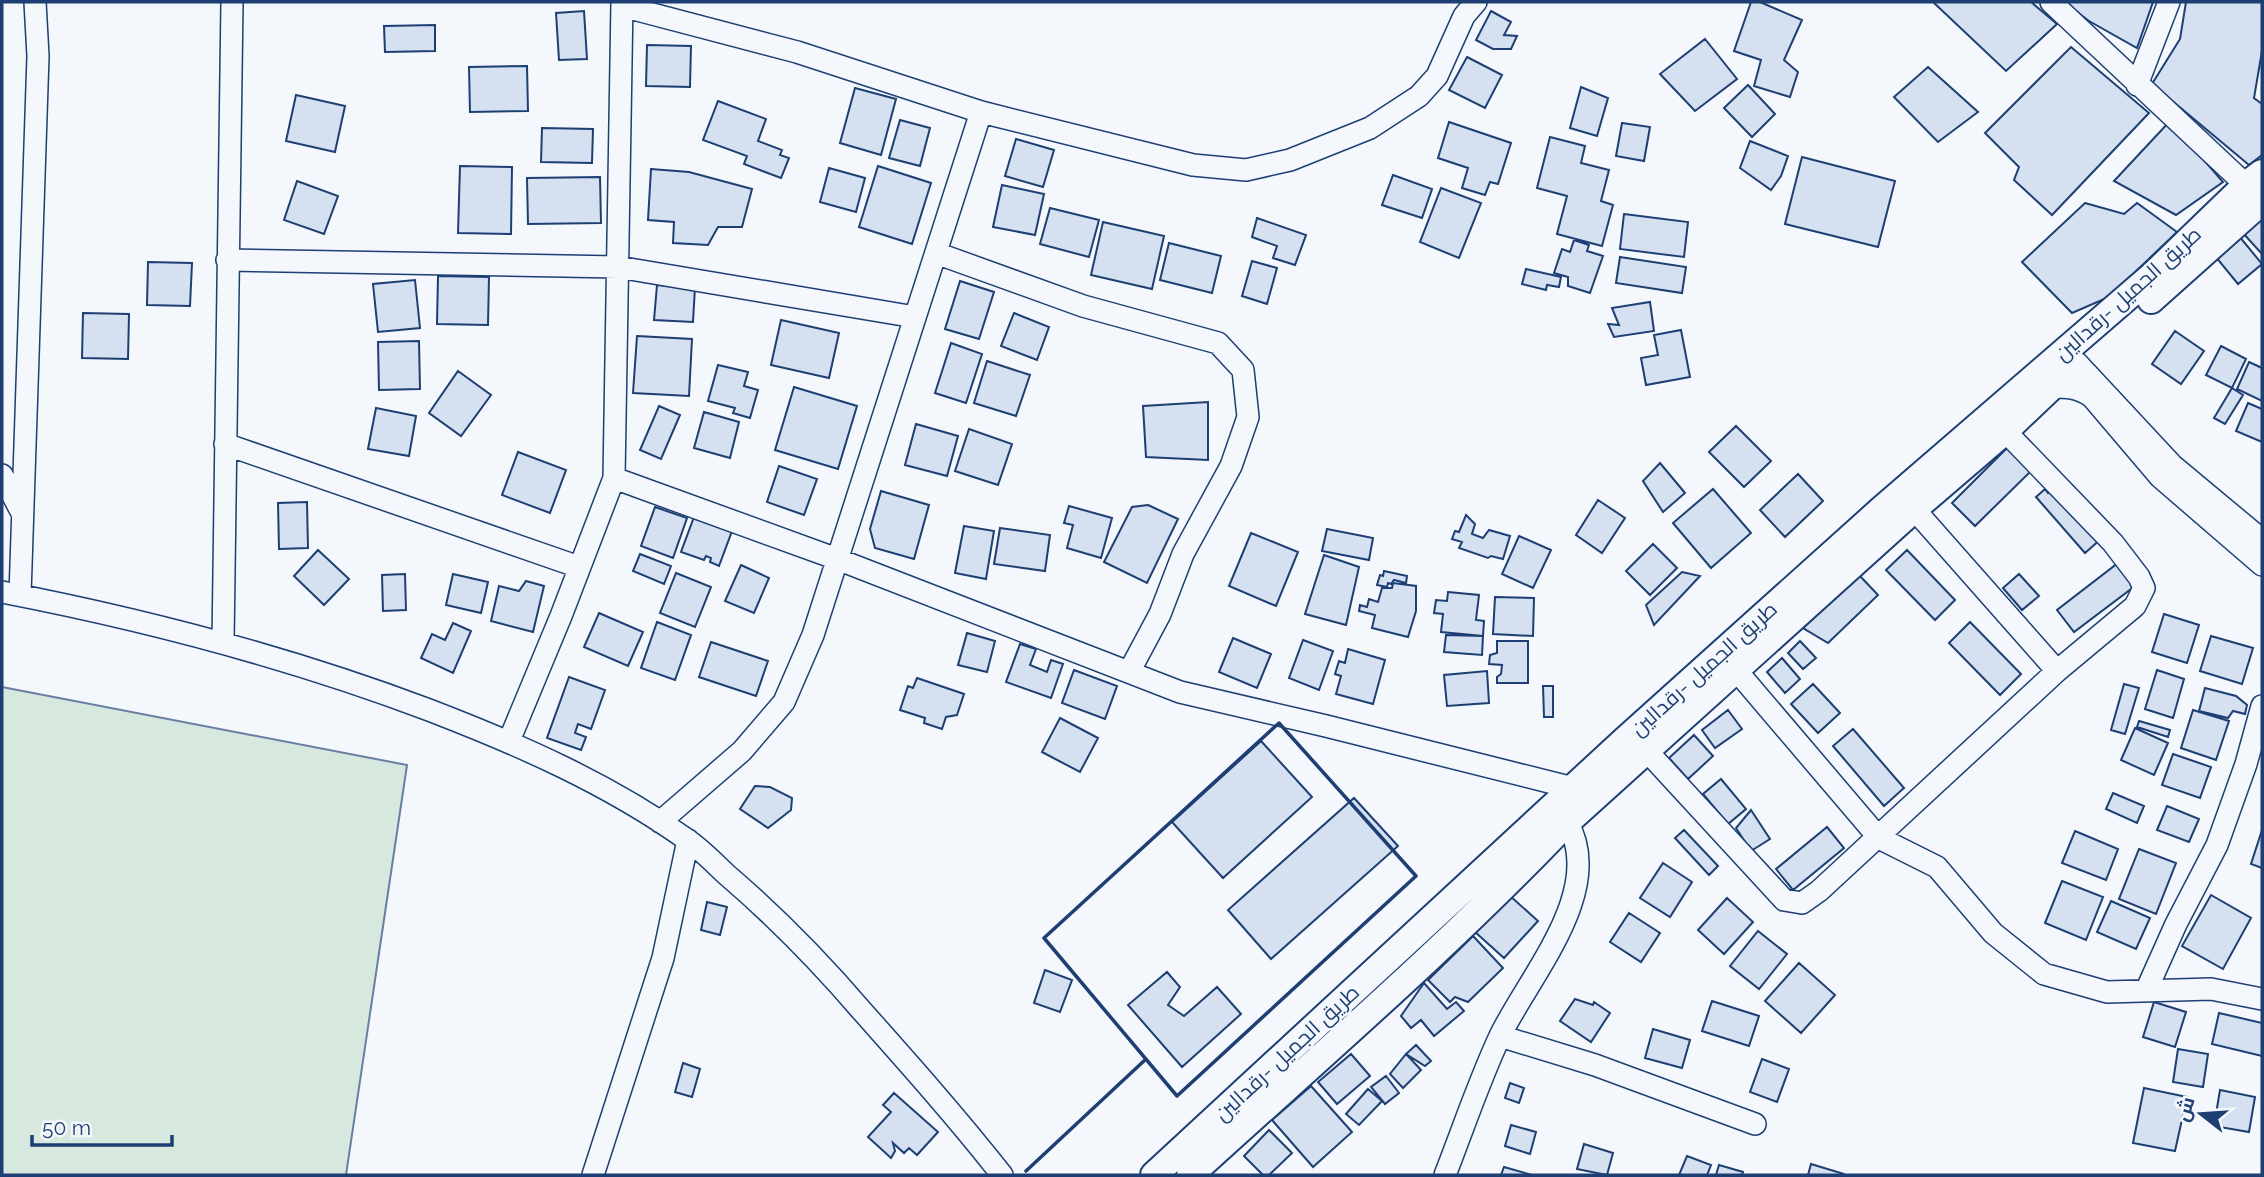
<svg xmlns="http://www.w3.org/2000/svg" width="2264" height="1177" font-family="Raleway,Cairo,sans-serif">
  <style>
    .green { fill: #d7e8df; stroke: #687fa3; stroke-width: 2 }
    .building { fill: #d5e0f0; stroke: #1d3f73; stroke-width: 2 }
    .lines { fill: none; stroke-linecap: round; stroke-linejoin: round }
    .minor-casing { stroke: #1d3f73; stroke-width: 24 }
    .major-casing { stroke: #1d3f73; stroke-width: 30 }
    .minor { stroke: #f4f7fb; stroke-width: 21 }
    .major { stroke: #f4f7fb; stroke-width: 26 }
    .wall { stroke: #1d3f73; stroke-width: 3.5 }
    .labels { text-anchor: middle; stroke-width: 5; stroke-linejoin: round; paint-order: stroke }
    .street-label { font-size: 21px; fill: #1d3f73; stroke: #f4f7fb }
  </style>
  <rect width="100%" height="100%" fill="#f4f7fb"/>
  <!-- green -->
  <path class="green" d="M2 687 407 765 346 1175H2Z"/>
  <!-- building -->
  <path class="building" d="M1751 2H1760L1802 20 1784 60 1798 72 1790 97 1754 86 1761 60 1734 51Z
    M1933 2H2031L2057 24 2006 71Z
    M2064 2H2153L2137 48 2089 21Z
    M2186 2H2262V51L2254 98 2262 104V155L2249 165 2152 84 2180 39Z
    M584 11 587 59 559 60 556 13Z
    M1491 11 1511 22 1504 35 1517 36 1511 49H1493L1476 40Z
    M435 25V51L385 52 384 26Z
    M1705 39 1737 79 1695 111 1660 74Z
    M647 45 691 46 690 87 646 86Z
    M2071 47 2149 113 2052 215 2014 180 2019 167 1985 133Z
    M1467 57 1502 75 1485 108 1449 90Z
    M527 66 528 111 470 112 469 67Z
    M1928 67 1978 112 1938 142 1894 97Z
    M1748 85 1775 114 1752 137 1724 108Z
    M1581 87 1608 98 1597 136 1570 128Z
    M855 88 896 99 881 155 840 143Z
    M296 95 345 106 335 152 286 141Z
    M718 101 766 119 758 141 782 150 780 155 789 158 781 178 744 164 747 156 703 140Z
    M900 120 930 128 920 166 889 158Z
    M2170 121 2223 182 2176 215 2114 181Z
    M1449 122 1511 143 1498 184 1490 182 1485 195 1462 188 1468 168 1438 158Z
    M1622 123 1650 127 1644 161 1616 156Z
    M542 128 593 129 592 163 541 162Z
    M1550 137 1585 146 1581 163 1609 170 1601 201 1613 205 1602 246 1557 234 1567 196 1537 188Z
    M1016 139 1054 150 1043 187 1005 176Z
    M1750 141 1788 156 1781 176 1771 190 1740 168Z
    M1802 157 1895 181 1878 247 1785 224Z
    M460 166 512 167 511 234 458 233Z
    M878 166 931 183 912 244 859 227Z
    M829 168 865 178 856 212 820 202Z
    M651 169 689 172 752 189 742 227H718L708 245 673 243 674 222 648 220Z
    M1393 175 1432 189 1422 218 1382 205Z
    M600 177 601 223 528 224 527 178Z
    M297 181 338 196 324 234 284 220Z
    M1002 185 1044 194 1035 235 993 227Z
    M1441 188 1481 203 1459 258 1420 242Z
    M2085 203 2124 214 2137 203 2177 232 2109 297 2072 313 2022 262Z
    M1050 208 1099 220 1089 257 1040 244Z
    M2262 213V254L2242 232Z
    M1624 214 1688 222 1684 257 1620 249Z
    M1257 218 1306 235 1295 265 1273 258 1277 246 1252 237Z
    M1103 222 1164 236 1152 289 1091 275Z
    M2239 236 2262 264 2238 284 2215 256Z
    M1574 240 1589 245 1587 251 1603 256 1590 293 1568 286V277L1554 273 1562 249 1570 252Z
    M1169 243 1221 256 1212 293 1160 280Z
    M1620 257 1686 267 1682 293 1616 283Z
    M1252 261 1277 268 1267 304 1242 296Z
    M148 262 192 263 190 306 147 305Z
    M1526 269 1561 277 1559 287 1547 285 1546 290 1522 284Z
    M438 276 489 277 488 325 437 324Z
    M415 280 420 328 378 332 373 284Z
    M960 281 994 292 979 339 945 329Z
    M657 285 695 287 693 322 654 320Z
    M1650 302 1654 331 1614 337 1608 324 1619 325 1612 308Z
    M83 313 129 314 128 359 82 358Z
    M1014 313 1049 327 1037 360 1001 346Z
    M781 320 839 333 829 378 771 365Z
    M1681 330 1690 377 1646 385 1641 358 1658 355 1654 335Z
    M2175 331 2204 351 2181 384 2152 364Z
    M637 336 692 339 689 396 633 393Z
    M419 341 420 389 379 390 378 342Z
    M951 343 982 354 966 403 935 393Z
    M2221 346 2246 359 2232 388 2206 375Z
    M987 361 1030 375 1016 416 974 403Z
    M2249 362 2262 368V401L2237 389Z
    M718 365 748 372 744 386 758 390 750 418 733 413 735 408 708 401Z
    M458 371 491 395 461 436 429 413Z
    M794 387 857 406 838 469 775 450Z
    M2232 388 2243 395 2225 424 2214 418Z
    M1208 402V460L1146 457 1143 406Z
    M2248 403 2262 409V442L2236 431Z
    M659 406 680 415 661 459 640 450Z
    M376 408 416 416 409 456 368 449Z
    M704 412 739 422 730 458 694 448Z
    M916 424 958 436 947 476 905 465Z
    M1736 426 1771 461 1744 487 1709 452Z
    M969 429 1012 444 998 485 955 471Z
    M2008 447 2031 471 1975 526 1952 503Z
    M518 452 566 470 550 513 502 495Z
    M1660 463 1685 493 1663 512 1643 481Z
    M779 466 817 479 804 515 767 502Z
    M1798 474 1823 501 1785 537 1760 510Z
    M2056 486 2102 538 2085 553 2036 497 2045 489 2048 493Z
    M1713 489 1751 533 1711 568 1673 523Z
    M881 491 929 505 914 559 875 548 870 529Z
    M1598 500 1625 518 1602 553 1576 535Z
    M307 502 308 548 279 549 278 503Z
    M1148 505 1178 519 1147 583 1104 562 1132 507Z
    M1069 506 1112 518 1101 558 1067 548 1073 525 1064 523Z
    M655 507 687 518 673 558 641 546Z
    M1466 515 1475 524 1472 534 1483 538 1489 530 1510 536 1503 559 1491 556 1488 558 1459 548 1462 542 1452 539 1455 531 1459 532Z
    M694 517 732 531 719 566 710 562 711 558 706 556 704 560 681 552Z
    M964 526 994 531 986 579 955 573Z
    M1000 528 1050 535 1045 571 994 564Z
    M1327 529 1373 538 1369 560 1322 551Z
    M1251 533 1298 552 1276 606 1229 586Z
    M1519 536 1551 550 1533 588 1502 574Z
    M1653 544 1677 568 1650 595 1626 571Z
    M318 550 349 579 324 605 294 576Z
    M1907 550 1955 600 1935 620 1886 570Z
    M640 554 671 566 664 584 633 571Z
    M1324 555 1359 567 1346 625 1305 614Z
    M2118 563 2135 586 2074 632 2057 610Z
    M741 565 769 578 754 613 725 601Z
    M1384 571 1407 576 1406 583 1394 580 1391 584 1388 583 1387 587 1377 585 1380 575 1383 576Z
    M1682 572 1700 576 1654 625 1646 605Z
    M676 573 711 587 695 627 660 613Z
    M405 574 406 610 383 611 382 575Z
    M453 574 488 582 481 613 446 605Z
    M2019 574 2039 596 2022 610 2003 588Z
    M1859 575 1878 595 1828 643 1803 628Z
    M526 581 544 586 533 632 491 621 499 586 519 591Z
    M1393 583 1416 586V611L1408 637 1372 628 1375 615 1359 611 1360 605 1367 607 1369 599 1378 602 1382 588H1392Z
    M1448 592 1479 595 1476 620 1484 621 1483 636 1441 632 1443 614 1434 613 1436 600 1447 601Z
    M1495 597 1534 598 1533 636 1493 634Z
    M599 613 643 632 628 666 584 647Z
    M2164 614 2199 625 2187 663 2152 652Z
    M657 622 691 635 675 680 641 668Z
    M1970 622 2021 674 2000 695 1949 643Z
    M453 623 471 631 453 673 421 658 432 634 445 640Z
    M967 633 995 641 987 672 958 665Z
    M1446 635 1483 636 1482 655 1444 652Z
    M2211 636 2253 648 2242 684 2200 671Z
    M1233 638 1271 654 1257 688 1219 672Z
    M1303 640 1333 651 1319 690 1289 678Z
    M1497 641H1528V683H1497V677L1501 674 1502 665 1489 664 1490 655 1497 653Z
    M1800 641 1816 658 1803 669 1788 653Z
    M711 642 768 661 756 696 699 677Z
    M1020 644 1036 649 1030 665 1047 672 1051 660 1063 664 1051 698 1006 682Z
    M1348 649 1385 660 1373 704 1336 694 1341 676 1335 674 1339 661 1345 663Z
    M1782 658 1800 679 1785 693 1767 672Z
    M1074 670 1117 686 1105 719 1062 703Z
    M2157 670 2184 679 2173 718 2145 709Z
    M1487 671 1489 703 1447 706 1444 675Z
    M569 677 605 690 591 729 578 724 575 733 586 737 581 750 547 738Z
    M917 678 964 694 957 715 946 717 942 729 924 723 925 718 900 710 908 686 913 688Z
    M1813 684 1840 713 1818 733 1791 704Z
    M2124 684 2139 688 2125 734 2111 730Z
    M1543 686H1553V717H1544Z
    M2205 688 2236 696 2247 705 2245 714 2233 711 2228 718 2199 711Z
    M1728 710 1742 729 1715 748 1702 730Z
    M2193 710 2229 721 2216 760 2181 748Z
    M1060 718 1098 738 1080 772 1042 752Z
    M2139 721 2170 730 2168 737 2137 727Z
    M2135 728 2168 743 2154 775 2121 760Z
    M1853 729 1904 788 1884 806 1833 746Z
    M1694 735 1713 756 1688 779 1669 758Z
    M1261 741 1312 797 1223 878 1172 822Z
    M2173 754 2211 767 2200 798 2162 785Z
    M1721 779 1746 809 1728 824 1703 794Z
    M755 786 770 787 792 798 791 810 768 828 740 809Z
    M2113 793 2144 806 2137 823 2106 809Z
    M1354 798 1398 846 1271 959 1228 910Z
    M2167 806 2199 819 2189 842 2157 830Z
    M1751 810 1770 839 1751 851 1736 828Z
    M1827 827 1844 848 1793 890 1776 869Z
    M1684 830 1718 866 1709 875 1675 838Z
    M2262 830V868L2251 864Z
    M2075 831 2118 849 2106 880 2062 863Z
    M2139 849 2176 863 2156 914 2119 899Z
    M1663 863 1692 882 1670 917 1640 898Z
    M2062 881 2103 897 2086 940 2045 923Z
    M1509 895 1538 921 1504 958 1475 932Z
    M2211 895 2251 918 2223 969 2182 946Z
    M1727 898 1753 922 1724 954 1698 930Z
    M2111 901 2150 918 2136 949 2097 932Z
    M707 902 727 907 720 935 701 930Z
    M1629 913 1660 933 1641 962 1610 942Z
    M1758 931 1787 954 1759 989 1730 966Z
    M1473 936 1503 968 1468 1002 1455 997 1450 1002 1428 980Z
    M1799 963 1835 995 1801 1033 1765 1001Z
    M1045 970 1072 980 1060 1012 1034 1003Z
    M1167 972 1180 987 1168 1005 1184 1016 1217 987 1241 1014 1182 1067 1128 1005Z
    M1424 983 1447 1009 1456 1002 1464 1011 1434 1036 1421 1020 1411 1028 1401 1016Z
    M1575 999 1593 1005 1594 1002 1610 1013 1591 1042 1560 1021Z
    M1712 1001 1759 1016 1749 1046 1702 1031Z
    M2154 1002 2186 1012 2175 1047 2143 1037Z
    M2219 1013 2262 1023V1056L2212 1044Z
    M1653 1029 1690 1040 1682 1068 1645 1058Z
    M1416 1045 1431 1061 1425 1066 1406 1054Z
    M2178 1049 2208 1054 2203 1087 2173 1082Z
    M1351 1054 1370 1076 1337 1104 1318 1082Z
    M1406 1054 1421 1070 1403 1088 1390 1074Z
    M1762 1059 1789 1069 1777 1102 1750 1092Z
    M683 1063 700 1069 692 1097 675 1092Z
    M1386 1076 1399 1093 1385 1104 1371 1087Z
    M1510 1083 1524 1088 1519 1103 1505 1098Z
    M1311 1086 1352 1132 1313 1167 1272 1120Z
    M2144 1088 2187 1097 2175 1151 2133 1143Z
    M1368 1089 1382 1101 1359 1125 1346 1114Z
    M2220 1090 2255 1097 2249 1132 2214 1126Z
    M894 1093 938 1132 917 1155 909 1148 904 1153 893 1143 895 1151 891 1158 868 1137 891 1112 883 1105Z
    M1511 1125 1536 1132 1530 1154 1505 1146Z
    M1269 1130 1292 1153 1269 1175H1263L1244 1156Z
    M1584 1144 1613 1153 1607 1175 1577 1169Z
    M1687 1156 1711 1165 1707 1175H1679Z
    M1811 1164 1844 1174V1175H1808Z
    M1719 1165 1743 1172 1742 1175H1716Z
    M1504 1167 1532 1175H1501Z"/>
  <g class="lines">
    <!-- minor casing -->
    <g class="minor-casing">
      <path id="minor" d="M2051 2 2246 185
        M622 6 797 52 981 112 1193 165 1246 170 1290 160 1370 128 1419 96 1437 76 1464 16 1476 2
        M2137 85 2169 2
        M936 253 1083 306 1218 343 1243 370 1248 417 1231 466 1183 554 1160 614 1129 672
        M227 260 618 267 915 317
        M2062 353 2077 363 2172 465 2262 540
        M2050 387C2067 387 2078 387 2092 397L2160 477 2262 565
        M225 444 579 567
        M2 475 22 513
        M614 478 837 559 1180 692 1326 726 1573 788
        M1914 509 2057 671
        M2 592C147 620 291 658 429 710 520 745 607 783 686 839 701 849 714 863 727 875 776 917 820 962 862 1011 910 1065 958 1119 1002 1175
        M20 595 38 56 35 2
        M223 643 232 2
        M1736 670 1879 838 1937 867 1993 933 2044 974 2107 992 2211 989 2262 999
        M509 741 561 616 614 478 622 2
        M1646 750 1784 900 1802 903 1819 891 2057 671 2135 606 2144 588 2139 577 2113 543 2005 431
        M660 822 742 751 784 702 813 635 981 112
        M2146 991 2176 924 2217 845 2246 764 2262 706
        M1500 1036 1595 1065 1755 1124
        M593 1175 663 958 688 840
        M1445 1175C1463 1129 1479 1081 1500 1036 1529 976 1607 890 1567 822"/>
    </g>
    <!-- major casing -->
    <g class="major-casing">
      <path id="major" d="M2151 300 2262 201
        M1154 1175 1625 740 1881 510 2154 274 2246 185 2262 173
        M1190 1175C1317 1059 1448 947 1567 822L1914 509 2005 431 2066 373"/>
    </g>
    <!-- minor -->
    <use href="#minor" class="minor"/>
    <!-- major -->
    <use href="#major" class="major"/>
    <!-- wall -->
    <path class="wall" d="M1279 723 1416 876 1177 1096 1044 938Z
      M1026 1171 1146 1059"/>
  </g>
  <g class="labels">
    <!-- street labels -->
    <g class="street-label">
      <text transform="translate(2128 294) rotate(-42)" y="7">طريق الجميل -رقدالين</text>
      <text transform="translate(1704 669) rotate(-42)" y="7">طريق الجميل -رقدالين</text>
      <text transform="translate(1287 1053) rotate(-43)" y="7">طريق الجميل -رقدالين</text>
    </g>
  </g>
  <!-- border -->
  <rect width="2264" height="1177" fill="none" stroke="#1d3f73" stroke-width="7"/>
  <!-- north arrow -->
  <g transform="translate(2201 1114) rotate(287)" stroke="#f4f7fb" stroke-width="5" paint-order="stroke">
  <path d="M0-5L12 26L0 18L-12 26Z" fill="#1d3f73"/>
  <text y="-10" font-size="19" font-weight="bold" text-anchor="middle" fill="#1d3f73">ش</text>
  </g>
  <!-- scale -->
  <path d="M32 1135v10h140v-10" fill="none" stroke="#1d3f73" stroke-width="3.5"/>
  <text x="42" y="1135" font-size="21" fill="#1d3f73" stroke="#f4f7fb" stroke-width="5" paint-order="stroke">50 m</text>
</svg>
